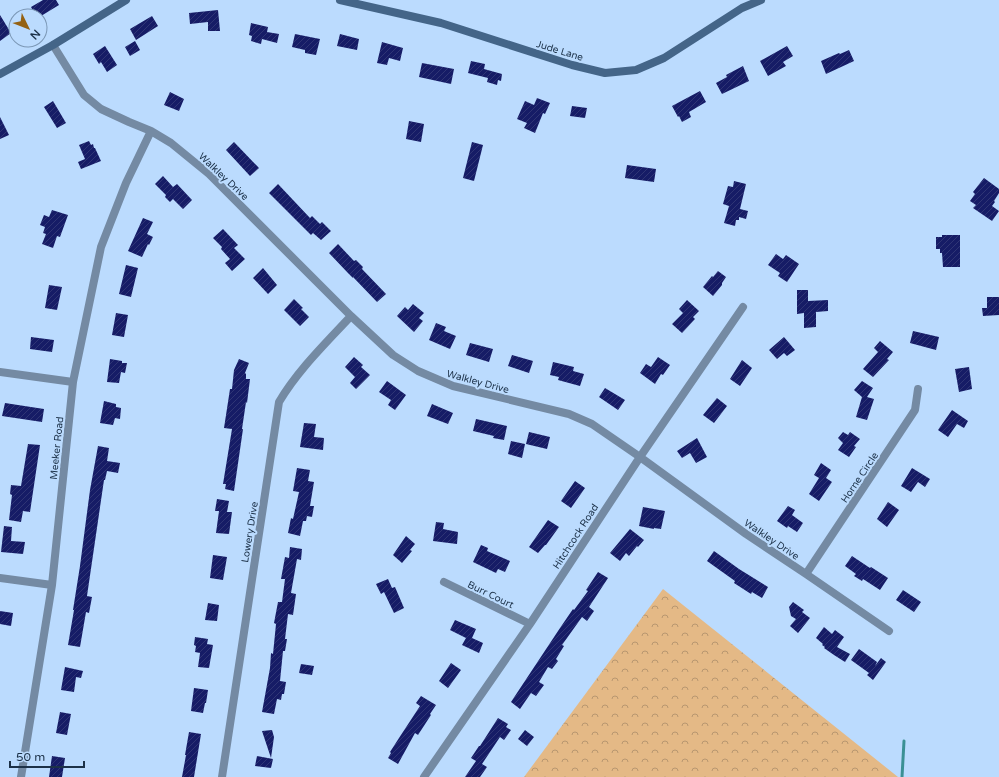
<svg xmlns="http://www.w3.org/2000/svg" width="999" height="777" font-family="'Varela Round',sans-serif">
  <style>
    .forest { fill: url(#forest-crowns) }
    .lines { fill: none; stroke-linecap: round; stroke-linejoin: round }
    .stream { stroke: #3a9094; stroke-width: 3 }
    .building { fill: url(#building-hatch) }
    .street { stroke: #748aa3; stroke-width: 8 }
    .secondary { stroke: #446588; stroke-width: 8 }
    .labels { text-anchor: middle; stroke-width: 4; stroke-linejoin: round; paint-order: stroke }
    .street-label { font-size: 10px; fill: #1c3148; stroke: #bbdbfe }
  </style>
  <defs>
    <pattern id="forest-crowns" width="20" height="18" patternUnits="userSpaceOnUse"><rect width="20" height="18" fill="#e4b986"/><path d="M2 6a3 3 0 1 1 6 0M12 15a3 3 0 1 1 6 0" fill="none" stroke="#b89770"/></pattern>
    <pattern id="building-hatch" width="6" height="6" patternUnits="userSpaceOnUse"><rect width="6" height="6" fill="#161c66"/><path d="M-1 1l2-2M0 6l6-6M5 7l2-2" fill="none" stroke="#2f3575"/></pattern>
  </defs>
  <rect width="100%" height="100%" fill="#bbdbfe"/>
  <!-- forest -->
  <path class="forest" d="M663 589 898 777H524Z"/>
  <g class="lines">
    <!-- stream -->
    <path class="stream" d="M902 777 904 741"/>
  </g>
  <!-- building -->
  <path class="building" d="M43 0H56L59 5 41 16H36L31 7Z
    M218 10 220 31H208V22L190 24 189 13Z
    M0 15 11 33 0 41Z
    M152 16 158 26 136 40 130 29Z
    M251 23 268 27 267 32 279 34 277 43 262 39 261 44 251 41 252 36 249 35Z
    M295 34 320 39 316 55 305 53V50L292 47Z
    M340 34 359 39 357 50 337 46Z
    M135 41 140 50 130 56 125 47Z
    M382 42 403 48 400 61 389 58 387 65 377 63Z
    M105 46 117 65 107 72 101 62 99 64 93 54Z
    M787 46 793 56 783 62 786 66 768 76 760 61Z
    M849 50 854 61 826 74 821 61 839 53 840 54Z
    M471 61 485 64 484 69 502 74 501 81 498 80 497 85 487 82 488 78 468 73Z
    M422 63 454 69 451 84 419 77Z
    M743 66 749 81 722 94 716 83 727 77 726 75Z
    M700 91 706 102 689 112 691 117 682 122 679 116 678 117 672 106Z
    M170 92 184 99 179 111 164 105Z
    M537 98 550 103 545 114 543 113 535 133 524 128 527 123 517 119 525 101 534 105Z
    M53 101 66 123 57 128 44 107Z
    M572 106 587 108 585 118 570 116Z
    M0 117 9 135 0 139Z
    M409 121 424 124 421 142 406 139Z
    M89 141 91 145 93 144 94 148H95L101 161 81 169 78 162 85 159 79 145Z
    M234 142 259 168 250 176 226 150Z
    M472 142 483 145 474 181 463 178Z
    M627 165 656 169 654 182 625 178Z
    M163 176 173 187 177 184 192 200 183 209 173 199 170 202 165 197 166 195 155 184Z
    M984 178 999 189V193L994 201 995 202 992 206 999 211 992 221 973 208 976 205 970 201 975 194 973 192Z
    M734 181 746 184 740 209 748 211 746 219 739 217V220H736L735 226 724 223 729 206 723 204 728 186 733 187Z
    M278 184 310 218 312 216 320 224 322 222 331 231 321 240 313 233 311 235 269 193Z
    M52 210 68 215 60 237 57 236 53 248 42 244 46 234 43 233 45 227 40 225 44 215 49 217Z
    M143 218 153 222 147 234 153 237 149 245 148 244 142 257 128 251Z
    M223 229 238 245 234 248 245 259 232 271 225 263 230 259 221 249 222 247 213 238Z
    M942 235H960V267H943L942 253H940V249H936V237H942Z
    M338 244 354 261 356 260 363 267 362 269 386 294 377 302 353 277V278L347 272 329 253Z
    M776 254 783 259 786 255 799 264 787 282 778 276 780 273 768 265Z
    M126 265 138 268 131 297 119 294Z
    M263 268 277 285 268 294 253 278Z
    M718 271 726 277 722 283V285L713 296 703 287 712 276 713 277Z
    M49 285 62 287 57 310 45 308Z
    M797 290H808V301L828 300V311L816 312V327L804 328V313L797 314Z
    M987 297H999V315L983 316 982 308H987Z
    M294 299 303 308 301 309 309 317 300 326 284 310Z
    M687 300 699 311 693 317 695 319 682 333 672 324 683 313 679 309Z
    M413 304 424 313 419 318 423 321 414 332 397 316 405 307 408 310Z
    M116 313 128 315 124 337 112 335Z
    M436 323 446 327 444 331 456 336 450 349 429 340Z
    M913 331 939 337 936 350 910 343Z
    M31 337 54 340 52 352 30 349Z
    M784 337 795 350 787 356 784 353 777 359 769 350Z
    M880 341 893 352 887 359 889 360 873 377 863 369 878 352 874 348Z
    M470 343 493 349 489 362 466 355Z
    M512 355 533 361 529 373 508 366Z
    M354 357 363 365 361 367 370 375 356 389 350 383 355 377 345 367Z
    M658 357 670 365 663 375 661 374 655 384 640 373 646 364 651 367Z
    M110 359 122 361V363H127L125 373 121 372 119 383 107 382Z
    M239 359 249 363 245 373 246 374V379H250L247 403 246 402 242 429H243L234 491 225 489 226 484H223L232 429 224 428 230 389H232L234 370Z
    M742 360 752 368 740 386 730 379Z
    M553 362 574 367 573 371 584 374 580 386 558 380 559 377 550 375Z
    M969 367 972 389 959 392 955 369Z
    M387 381 406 395 395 410 388 405 391 400 379 392Z
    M862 381 873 388 867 397 874 399 867 420 856 417 862 397 854 390Z
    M605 388 625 400 618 410 599 397Z
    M717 398 727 406 714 423 703 415Z
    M104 401 116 404V407L121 408 120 419 115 418 113 425 100 423Z
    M5 403 44 409 42 422 2 416Z
    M432 404 453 413 448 424 427 416Z
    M952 410 968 421 964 428 957 424 948 437 938 430Z
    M476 419 507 426 504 440 493 438 494 436 473 431Z
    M304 423 316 424 314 437 324 438 323 450 300 447Z
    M529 432 550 437 547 449 526 444Z
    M843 432 848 435 850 432 860 439 854 446 856 447 849 457 838 450 843 443 838 438Z
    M697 438 707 457 696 463 690 453 682 458 677 451Z
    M511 441 525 444 522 458 508 454Z
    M28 444 40 445 30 512 23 511 21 522 9 520 12 495 10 494 11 485 21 486Z
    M98 446 109 448 107 461 120 463 118 473 107 471 105 480H104L87 596 92 597 89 613 86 612 80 647 68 645 74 610H73L80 566 90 490Z
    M821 463 831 470 826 478 832 482 819 501 809 494 819 478 814 475Z
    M297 468 310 470 308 481 314 482 310 506H314L312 517 307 516 306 521H303L300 536 288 533 291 518 293 519 299 492 293 491Z
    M912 468 930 479 925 487 918 482 911 492 901 486Z
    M575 481 585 488 571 508 561 501Z
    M217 499 229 501 227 512H232L229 534 216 533 219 511H215Z
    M888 502 899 510 887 527 877 519Z
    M788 506 795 510 792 515 803 523 797 532 788 526 787 528 777 521Z
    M643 507 665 511 661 529 654 528V529L639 526Z
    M548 520 559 527 546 545H545L538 553 529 547Z
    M436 522 444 523 443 529 458 532 457 544 433 541Z
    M4 526 12 527 11 541 25 542 23 554 1 552Z
    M630 529 644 540 638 547 637 546 629 556 626 553 620 561 610 553Z
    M406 536 415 544 410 550 412 551 402 563 393 555Z
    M481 545 488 548 487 551 510 561 505 572 498 569 496 573 473 562Z
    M290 547 302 549 301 560 297 559 291 593 296 594 293 615 288 614 285 639H287L285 651H283L280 681 286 682 284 694H282L281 700 277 699 274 714 262 712 270 668 271 653 273 654 276 624 274 623 278 602H282L285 579H281L285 557 289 558Z
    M714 551 739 569 768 587 762 598 752 592 751 594 734 583 735 581 707 561Z
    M213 555 227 557 223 580 210 578Z
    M852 556 870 568 871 567 888 578 880 590 863 579 862 581 854 576 856 574 845 566Z
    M598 572 608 578 589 607 594 611 587 621 582 617 562 645 564 646 556 659 558 661 552 669 548 667 539 682 544 685 536 696 531 693 520 709 511 702 560 628 573 609 574 610 588 591 586 590Z
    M388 579 392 588 395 587 404 608 394 613 384 592 381 594 376 584Z
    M903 590 921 602 914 612 896 600Z
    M793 602 804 610 802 612 810 618 798 633 790 626 796 619 791 616 789 607Z
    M208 603 219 605 217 621 205 620Z
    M0 611 13 613 11 626 0 624Z
    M455 620 476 629 472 638 483 643 479 653 462 645 466 638 450 630Z
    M824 627 832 634 835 630 844 637 837 647 850 654 845 662 834 655 824 648 825 647 822 645 823 644 816 638Z
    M195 637 208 639 207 644 213 645 209 668 198 667 200 653 195 652 196 646 194 645Z
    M859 649 877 662 875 666 881 658 886 662 873 680 867 675 869 673 851 660Z
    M451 663 461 670 448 688 439 681Z
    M301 664 314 666 312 675 299 673Z
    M65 667 83 671 81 678 76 677 74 692 61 690Z
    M194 688 208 690 206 703H205L203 713 191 711Z
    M421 696 436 705 430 714 431 715 418 735 415 733 398 764 388 758 391 753 390 752 399 738 420 706 416 703Z
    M60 712 71 714 67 735 56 733Z
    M498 718 508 724 506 727 511 730 504 740 500 737 482 764 487 767 480 777H465L476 761 471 758 479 746H480Z
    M272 730 274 737 271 758 262 731Z
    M525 730 534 737 527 746 518 739Z
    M189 732 201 734 194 777H182L186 755H185Z
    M52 756 65 758 62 777H49Z
    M257 756 273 759 271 768 255 766Z"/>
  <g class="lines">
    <!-- street -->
    <path class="street" d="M53 45 84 95 101 109 129 122 151 131 171 143 209 174 351 316 393 355 418 371 453 386 569 414 592 424 640 457 746 534 806 574 889 631
      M0 372 73 382
      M806 574 915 410 918 389
      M0 578 52 585
      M444 582 530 624
      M21 777 52 585 73 382 101 247 126 183 151 131
      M222 777 279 402C298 370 325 344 351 316
      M424 777 530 624 640 457 743 307"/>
    <!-- secondary -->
    <path class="secondary" d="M340 0 441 23 572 65 605 73 636 70 664 58 742 8 761 0
      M0 74 53 45 126 0"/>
  </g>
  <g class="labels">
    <!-- street labels -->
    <g class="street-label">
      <text transform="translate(560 50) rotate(17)" y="4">Jude Lane</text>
      <text transform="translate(224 176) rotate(43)" y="4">Walkley Drive</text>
      <text transform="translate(478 381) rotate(15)" y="4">Walkley Drive</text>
      <text transform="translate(56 448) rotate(-84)" y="4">Meeker Road</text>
      <text transform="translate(859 477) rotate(-56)" y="4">Horne Circle</text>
      <text transform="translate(249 532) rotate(-81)" y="4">Lowery Drive</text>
      <text transform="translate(575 536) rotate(-57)" y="4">Hitchcock Road</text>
      <text transform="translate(772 539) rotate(34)" y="4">Walkley Drive</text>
      <text transform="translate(491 594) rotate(26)" y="4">Burr Court</text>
    </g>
  </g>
  <!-- north arrow -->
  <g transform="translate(28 28) rotate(133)"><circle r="19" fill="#bbdbfe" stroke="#7b97b5"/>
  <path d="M0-3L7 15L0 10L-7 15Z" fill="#946113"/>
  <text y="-6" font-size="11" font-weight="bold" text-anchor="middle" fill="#1c3148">N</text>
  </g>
  <!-- scale -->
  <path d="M10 761v6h74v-6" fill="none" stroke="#1c3148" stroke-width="2"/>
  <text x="16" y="761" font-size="12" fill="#1c3148" stroke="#bbdbfe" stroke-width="3" paint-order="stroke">50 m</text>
</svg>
